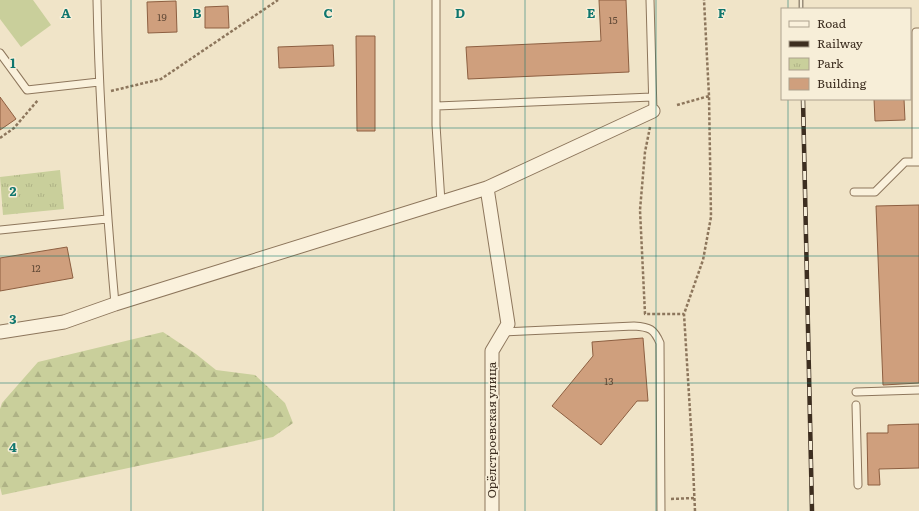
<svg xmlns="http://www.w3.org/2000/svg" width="919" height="511" font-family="Literata,serif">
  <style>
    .forest { fill: url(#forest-firs) }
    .park { fill: url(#park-tufts) }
    .pitch { fill: #c9cf9b }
    .building { fill: #cf9f7d; stroke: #8d5f41 }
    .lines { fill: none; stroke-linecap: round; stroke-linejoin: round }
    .service-casing { stroke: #8d765c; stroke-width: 9 }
    .minor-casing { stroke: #8d765c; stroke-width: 15 }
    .path { stroke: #8d765c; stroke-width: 2.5; stroke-dasharray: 3 2; stroke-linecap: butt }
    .service { stroke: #faf1dc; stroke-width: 7 }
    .minor { stroke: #faf1dc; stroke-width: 13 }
    .rail-casing { stroke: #3d2e20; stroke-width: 4.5 }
    .rail { stroke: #f7eed8; stroke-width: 3; stroke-dasharray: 9; stroke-linecap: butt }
    .grid { fill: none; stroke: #0f766e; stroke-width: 1; stroke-opacity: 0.55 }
    .labels { text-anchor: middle; stroke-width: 3; stroke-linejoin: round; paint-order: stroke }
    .number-label { font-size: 10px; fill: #624a37 }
    .street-label { font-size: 12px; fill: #3d2e20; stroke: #f7eed8 }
    .grid-label { font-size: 13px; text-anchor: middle; font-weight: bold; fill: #0f766e; stroke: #f7eed8; stroke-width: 3; stroke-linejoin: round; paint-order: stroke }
  </style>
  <defs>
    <pattern id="forest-firs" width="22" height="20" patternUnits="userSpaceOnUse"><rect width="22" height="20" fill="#c9cf9b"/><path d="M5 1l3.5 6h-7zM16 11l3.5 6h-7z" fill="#aeb285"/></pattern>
    <pattern id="park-tufts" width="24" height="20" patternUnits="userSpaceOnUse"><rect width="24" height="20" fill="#c9cf9b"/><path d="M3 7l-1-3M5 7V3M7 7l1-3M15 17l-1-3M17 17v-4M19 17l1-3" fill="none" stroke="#aeb285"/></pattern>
  </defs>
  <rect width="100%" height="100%" fill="#f0e4c8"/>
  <!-- forest -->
  <path class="forest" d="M163 332 196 354 216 370 255 375 285 403 293 423 273 437 2 495 0 487V409L2 403 38 362Z"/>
  <!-- park -->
  <path class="park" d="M60 170 64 209 3 215 0 177Z"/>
  <!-- pitch -->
  <path class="pitch" d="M0 0H33L51 25 21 47 0 19Z"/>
  <!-- building -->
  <path class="building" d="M599 0H626L629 72 468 79 466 47 601 41Z
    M176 1 177 32 148 33 147 2Z
    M228 6 229 28H205V7Z
    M356 36H375V131H357Z
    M333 45 334 66 279 68 278 47Z
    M0 97 16 119 0 130Z
    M874 99H904L905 120 875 121Z
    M919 205V383L883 385 876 206Z
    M67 247 73 278 0 291V258Z
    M643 338 648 401H637L601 445 552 406 593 356 592 342Z
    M919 424V468L879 469 880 485H868L867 433H888V425Z"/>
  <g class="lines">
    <!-- service casing -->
    <g class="service-casing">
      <path id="service" d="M97 0C99 102 106 203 115 304
        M436 0V125L441 202
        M650 0 653 111
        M0 53 27 90 99 82
        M437 106 652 97
        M916 162V32H919
        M854 192H875L905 162H919
        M0 230 107 219
        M504 332 634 326C650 327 654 329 660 343L661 511
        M856 392 919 390
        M856 405 858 485"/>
    </g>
    <!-- minor casing -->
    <g class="minor-casing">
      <path id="minor" d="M487 188 508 324 492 351V511
        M0 332 64 322 115 304 487 188 653 111"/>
    </g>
    <!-- path -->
    <path class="path" d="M111 91 161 79 278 0
      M677 105 709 96
      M650 127 645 152 640 210 645 314H684
      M0 138 14 128 38 100
      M671 499 694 498
      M695 511 692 444 684 314 703 260 711 217 709 96 704 0"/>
    <!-- service -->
    <use href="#service" class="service"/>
    <!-- minor -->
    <use href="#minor" class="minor"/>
    <!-- rail casing -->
    <g class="rail-casing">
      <path id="rail" d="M801 0V9
        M803 99 812 511"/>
    </g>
    <!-- rail -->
    <use href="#rail" class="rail"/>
  </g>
  <!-- grid -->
  <path class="grid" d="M131 0V511M263 0V511M394 0V511M525 0V511M656 0V511M788 0V9M788 99V511M0 128H919M0 256H919M0 383H919"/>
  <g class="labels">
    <!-- number labels -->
    <g class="number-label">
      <text x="162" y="21">19</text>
      <text x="613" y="24">15</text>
      <text x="36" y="272">12</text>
      <text x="609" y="385">13</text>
    </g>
    <!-- street labels -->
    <g class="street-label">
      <text transform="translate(492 430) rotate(-90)" y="4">Орёлстроевская улица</text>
    </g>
  </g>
  <g class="grid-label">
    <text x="66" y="18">A</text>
    <text x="197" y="18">B</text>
    <text x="328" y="18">C</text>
    <text x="460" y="18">D</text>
    <text x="591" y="18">E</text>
    <text x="722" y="18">F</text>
    <text x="13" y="68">1</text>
    <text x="13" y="196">2</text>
    <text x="13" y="324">3</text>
    <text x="13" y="452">4</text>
  </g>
  <!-- legend -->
  <rect x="781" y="8" width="130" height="92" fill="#f7eed8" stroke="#ada18e"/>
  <rect x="789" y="21" width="20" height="6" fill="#faf1dc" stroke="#ada18e"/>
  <text x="817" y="28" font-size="12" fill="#3d2e20">Road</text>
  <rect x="789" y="41" width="20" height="6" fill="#3d2e20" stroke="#ada18e"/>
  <text x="817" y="48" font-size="12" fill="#3d2e20">Railway</text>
  <rect x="789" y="58" width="20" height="12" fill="url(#park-tufts)" stroke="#ada18e"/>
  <text x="817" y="68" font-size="12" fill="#3d2e20">Park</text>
  <rect x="789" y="78" width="20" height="12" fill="#cf9f7d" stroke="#ada18e"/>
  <text x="817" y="88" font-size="12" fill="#3d2e20">Building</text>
</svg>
